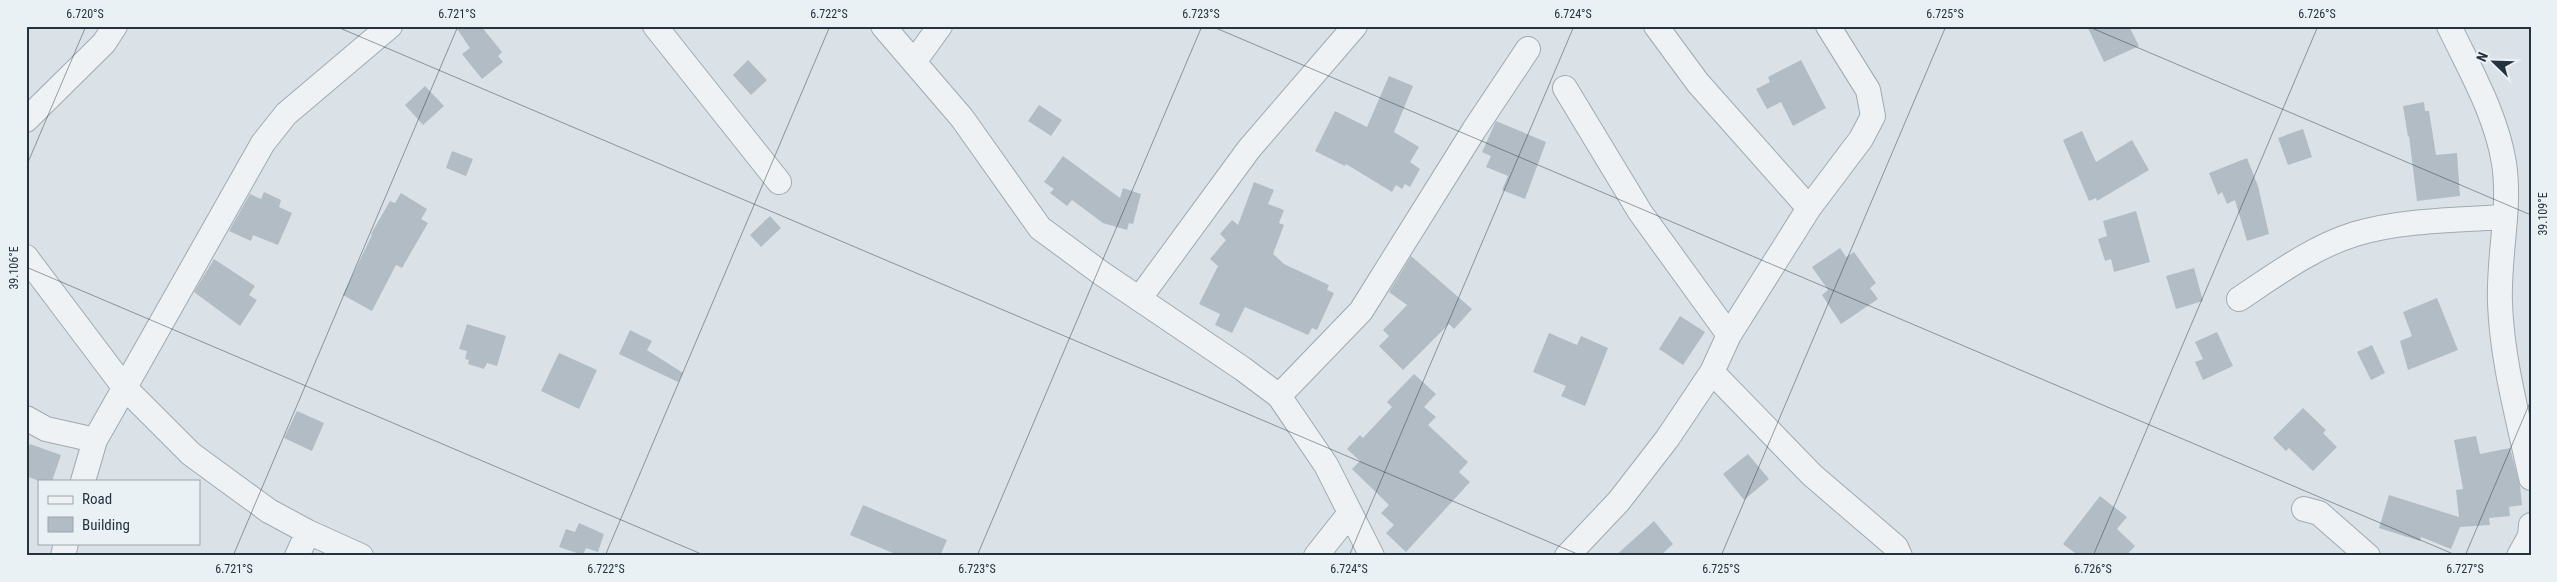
<svg xmlns="http://www.w3.org/2000/svg" width="2557" height="582" font-family="'Roboto Condensed',sans-serif">
  <style>
    .building { fill: #b2bcc5 }
    .lines { fill: none; stroke-linecap: round; stroke-linejoin: round }
    .minor-casing { stroke: #a0aab1; stroke-width: 26 }
    .minor { stroke: #eef2f5; stroke-width: 24 }
    .ticks { fill: none; stroke: #24333f; stroke-width: 1; stroke-opacity: 0.45 }
    .neatline { fill: none; stroke: #24333f; stroke-width: 2 }
    .ticks-label { font-size: 12px; text-anchor: middle; fill: #24333f }
  </style>
  <rect width="100%" height="100%" fill="#dbe2e7"/>
  <!-- building -->
  <path class="building" d="M455 26H481L502 52 498 56 503 62 482 79 462 54 470 48Z
    M2087 26H2129L2139 46 2104 62Z
    M748 60 767 80 751 95 733 75Z
    M1801 60 1826 108 1793 126 1781 102 1767 109 1756 89 1770 82 1768 77Z
    M1389 76 1413 86 1394 132 1419 147 1410 162 1420 169 1410 187 1405 184 1402 189 1396 185 1392 192 1346 164 1345 166 1315 151 1335 111 1367 127Z
    M425 86 444 106 423 125 405 105Z
    M2424 102 2425 111H2429L2436 155 2457 153 2460 196 2417 201 2409 136 2408 137 2403 106Z
    M1039 105 1062 120 1051 136 1028 121Z
    M1496 121 1546 142 1525 199 1502 190 1508 176 1486 167 1491 156 1482 152Z
    M2303 129 2312 157 2288 165 2278 138Z
    M2082 131 2096 162 2132 140 2149 170 2097 201 2096 198 2089 201 2063 140Z
    M452 151 473 159 466 176 446 168Z
    M1063 156 1120 198 1123 188 1141 194 1133 224 1129 223 1127 230 1103 223 1072 200 1067 206 1050 193 1054 189 1044 182Z
    M2247 158 2258 186 2269 234 2247 241 2235 200 2227 204 2222 192 2218 195 2209 173Z
    M1254 182 1274 190 1268 204 1284 210 1279 223 1284 225 1273 254 1284 264 1329 285 1327 290 1334 293 1317 330 1312 328 1308 335 1245 307 1232 333 1215 325 1220 314 1199 304 1218 266 1210 259 1226 240 1220 234 1232 220 1238 225Z
    M264 192 281 200 279 207 292 213 278 245 253 235 251 241 229 231 250 194 261 199Z
    M401 193 427 209 421 219 428 223 402 268 396 265 372 311 343 295 372 235 371 234 390 201 395 203Z
    M2136 211 2150 262 2114 272 2111 259 2105 261 2098 239 2107 236 2103 221Z
    M770 216 781 228 761 247 750 235Z
    M1840 248 1846 257 1854 252 1876 283 1870 288 1878 299 1841 324 1822 295 1828 290 1812 267Z
    M1411 256 1472 309 1454 329 1449 324 1403 370 1379 346 1389 336 1383 330 1407 305 1389 292Z
    M214 259 255 286 249 295 257 300 240 326 194 292Z
    M2194 268 2203 301 2176 309 2166 276Z
    M2437 298 2458 350 2408 370 2400 341 2412 336 2403 312Z
    M1680 316 1705 332 1683 365 1659 349Z
    M467 324 506 336 497 366 487 363 484 369 468 364 469 360 465 359 467 351 459 349Z
    M630 330 652 341 647 350 683 373 678 382 619 354Z
    M2217 332 2233 366 2203 380 2195 362 2203 359 2195 342Z
    M1549 333 1577 345 1581 336 1608 348 1585 406 1561 396 1566 386 1533 372Z
    M2372 345 2385 373 2371 380 2357 352Z
    M559 353 597 370 579 409 541 391Z
    M1414 374 1436 394 1424 407 1436 417 1428 425 1468 462 1459 472 1470 482 1406 552 1386 533 1394 525 1381 513 1389 505 1352 469 1360 461 1347 449 1360 435 1363 438 1392 407 1387 402Z
    M2303 408 2326 430 2323 433 2337 447 2313 471 2289 448 2286 451 2273 438Z
    M297 411 324 423 312 451 284 438Z
    M2476 436 2480 454 2510 448 2520 486 2522 505 2509 507 2510 516 2489 518 2490 525 2460 527 2451 549 2421 537 2420 541 2379 528 2389 495 2459 517 2456 490 2463 489 2454 440Z
    M30 444 61 455 52 481H39L26 476V454Z
    M1748 454 1769 479 1744 500 1723 474Z
    M2100 496 2127 517 2117 529 2135 546 2126 556H2079L2063 544Z
    M863 505 947 540 940 556H900L850 535Z
    M1654 521 1673 544 1660 556H1615Z
    M579 523 604 534 598 552 586 548 583 555 559 547 566 529 575 532Z"/>
  <g class="lines">
    <!-- minor casing -->
    <g class="minor-casing">
      <path id="minor" d="M655 26 779 182
        M883 26 962 118 1040 228 1101 273 1243 369 1279 396 1326 465 1372 556
        M1656 26 1698 83 1809 208
        M2449 26C2470 70 2496 114 2504 163 2511 209 2498 256 2500 303 2502 362 2519 421 2531 478
        M914 62 940 26
        M1565 88 1640 212 1729 335
        M26 120 104 43 115 26
        M26 257 124 387 191 454 269 511 308 532 361 556
        M1139 299 1249 149 1355 26
        M2239 299C2275 275 2313 247 2355 234 2403 220 2455 220 2505 217
        M1712 372 1812 475 1896 547 1900 556
        M1279 396 1361 311 1474 130 1528 49
        M26 418 46 429 95 440
        M83 481 95 440 263 143 286 114 390 26
        M2304 509 2319 513 2368 556
        M63 556 66 543
        M297 556 308 532
        M1316 556 1350 513
        M1567 556 1619 501 1667 439 1712 372 1729 335 1809 208 1861 139 1873 116 1868 90 1828 26
        M2519 556 2530 536 2531 525"/>
    </g>
    <!-- minor -->
    <use href="#minor" class="minor"/>
  </g>
  <!-- ticks -->
  <path class="ticks" d="M335 26 1582 556M1211 26 2458 556M2087 26 2531 215M26 167 86 26M26 267 706 556M233 556 458 26M605 556 830 26M977 556 1202 26M1349 556 1574 26M1721 556 1946 26M2093 556 2318 26M2465 556 2531 400"/>
  <!-- border -->
  <rect width="2557" height="582" fill="none" stroke="#eaf1f5" stroke-width="55"/>
  <!-- legend -->
  <rect x="38" y="480" width="162" height="65" fill="#eaf1f5" stroke="#9ba5ac"/>
  <rect x="48" y="496" width="25" height="8" fill="#eef2f5" stroke="#9ba5ac"/>
  <text x="82" y="504" font-size="15" fill="#24333f">Road</text>
  <rect x="48" y="517" width="25" height="15" fill="#b2bcc5" stroke="#9ba5ac"/>
  <text x="82" y="530" font-size="15" fill="#24333f">Building</text>
  <!-- north arrow -->
  <g transform="translate(2494 62) rotate(293)" stroke="#eaf1f5" stroke-width="4" paint-order="stroke">
  <path d="M0-4L9 19L0 12L-9 19Z" fill="#24333f"/>
  <text y="-8" font-size="14" font-weight="bold" text-anchor="middle" fill="#24333f">N</text>
  </g>
  <rect x="28" y="28" width="2502" height="526" class="neatline"/>
  <g class="ticks-label">
    <text x="85" y="18">6.720°S</text>
    <text x="457" y="18">6.721°S</text>
    <text x="829" y="18">6.722°S</text>
    <text x="1201" y="18">6.723°S</text>
    <text x="1573" y="18">6.724°S</text>
    <text x="1945" y="18">6.725°S</text>
    <text x="2317" y="18">6.726°S</text>
    <text transform="translate(2543 214) rotate(-90)" y="4">39.109°E</text>
    <text transform="translate(14 268) rotate(-90)" y="4">39.106°E</text>
    <text x="234" y="573">6.721°S</text>
    <text x="606" y="573">6.722°S</text>
    <text x="977" y="573">6.723°S</text>
    <text x="1349" y="573">6.724°S</text>
    <text x="1721" y="573">6.725°S</text>
    <text x="2093" y="573">6.726°S</text>
    <text x="2465" y="573">6.727°S</text>
  </g>
</svg>
